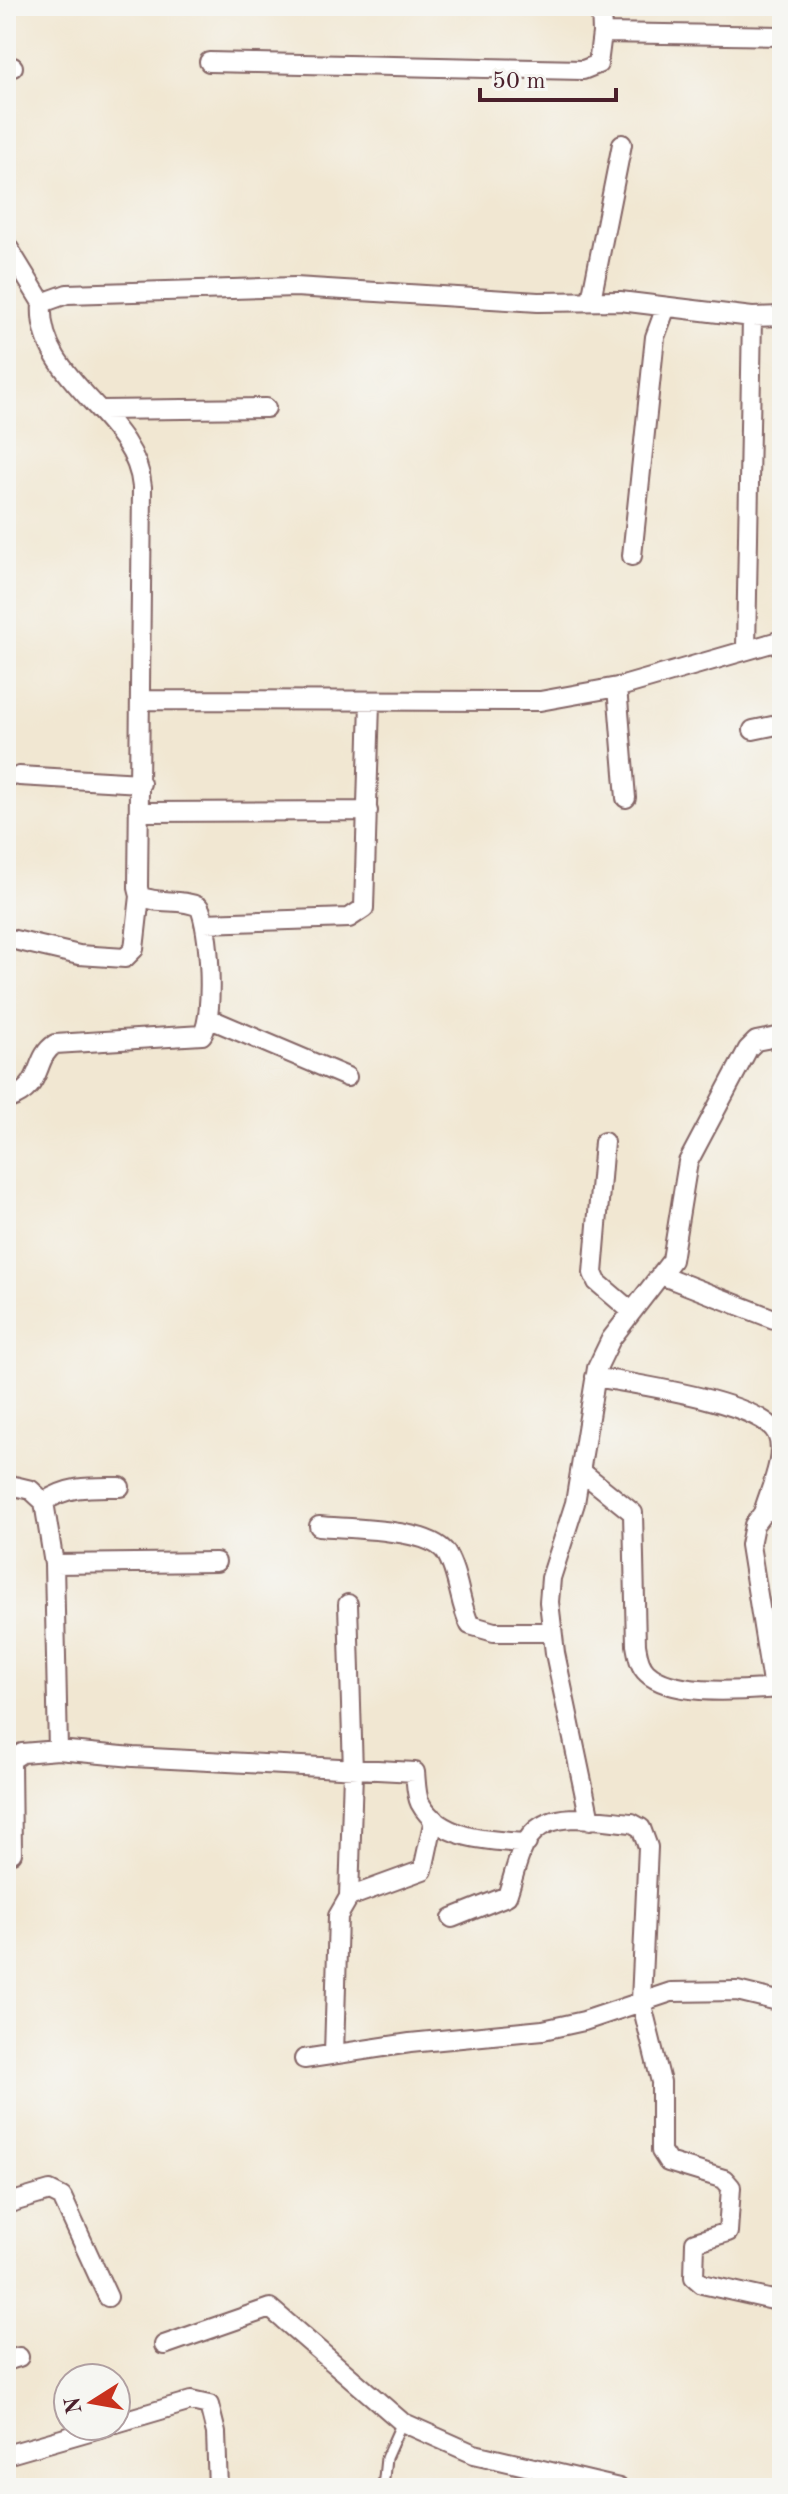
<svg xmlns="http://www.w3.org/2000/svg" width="788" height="2494" font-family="'Old Standard TT',serif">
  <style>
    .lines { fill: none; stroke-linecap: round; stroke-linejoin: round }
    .lane-casing { stroke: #846565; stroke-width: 13 }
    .street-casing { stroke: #846565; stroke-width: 22 }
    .lane { stroke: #fff; stroke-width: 9 }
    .street { stroke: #fff; stroke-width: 18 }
  </style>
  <rect width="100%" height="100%" fill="#f6f6f2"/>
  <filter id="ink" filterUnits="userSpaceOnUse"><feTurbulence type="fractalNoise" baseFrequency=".0125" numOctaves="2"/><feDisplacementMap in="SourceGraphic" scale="16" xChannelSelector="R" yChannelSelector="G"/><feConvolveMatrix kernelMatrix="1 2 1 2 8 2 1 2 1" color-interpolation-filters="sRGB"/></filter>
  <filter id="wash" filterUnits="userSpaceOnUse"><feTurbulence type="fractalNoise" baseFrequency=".006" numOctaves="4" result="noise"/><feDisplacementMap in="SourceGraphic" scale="32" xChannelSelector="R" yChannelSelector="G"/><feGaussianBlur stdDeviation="1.8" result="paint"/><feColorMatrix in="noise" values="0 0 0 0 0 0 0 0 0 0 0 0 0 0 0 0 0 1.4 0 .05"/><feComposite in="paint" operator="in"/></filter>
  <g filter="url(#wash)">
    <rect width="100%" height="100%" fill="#f1e7d2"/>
  </g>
  <g filter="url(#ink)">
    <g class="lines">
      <!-- lane casing -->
      <g class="lane-casing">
        <path id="lane" d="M383 2488 386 2458 402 2422"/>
      </g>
      <!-- street casing -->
      <g class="street-casing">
        <path id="street" d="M601 6 602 33 782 36
          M209 62 583 70 598 64 602 33
          M6 67H13
          M6 244 42 303
          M591 300 622 144
          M101 410 266 408
          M632 556 655 337 666 307
          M746 649 752 317
          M617 687 626 798
          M141 700 540 701 623 686 782 640
          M753 730 782 724
          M19 776 141 783
          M141 812 368 811
          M204 923 349 918 364 908 370 702
          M6 938 79 955 125 958 134 949 140 896
          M208 1018 347 1077
          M6 1100C46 1087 32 1059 55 1044L202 1035C215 1017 210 926 199 907 181 898 159 905 140 896L138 888 142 487C136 414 36 381 42 303L67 294 295 287 538 302 620 301 752 317 782 316
          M604 1142 593 1273 597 1282 631 1311
          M661 1275 774 1319
          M595 1377C631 1384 762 1401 777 1434 787 1456 769 1491 763 1513
          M582 1472 633 1513 636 1645C638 1655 639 1666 647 1673 673 1698 747 1690 782 1688
          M6 1484 31 1490 44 1502 54 1564 58 1750
          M44 1502C69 1485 91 1487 120 1487
          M319 1526C348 1529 430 1528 446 1553 459 1574 459 1603 470 1625L494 1632H552
          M54 1564 216 1562
          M348 1604 353 1772 349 1897
          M773 1689 750 1545 754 1525 763 1513 782 1507
          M590 1820 555 1653 549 1602 551 1578 575 1503 597 1368 611 1339 672 1260 688 1162 748 1049 756 1041 782 1036
          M12 1853 11 1760 22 1753 58 1750 133 1757 415 1772C416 1781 416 1795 420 1803 440 1840 490 1841 527 1843
          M452 1918 507 1896C514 1877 519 1846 534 1832 557 1809 604 1821 632 1823L641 1828 648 1847 641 2001 661 2082V2151L668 2162 724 2179 731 2187 728 2232 695 2242 694 2277 702 2284 782 2302
          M334 2054 338 1916 349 1897 423 1870 434 1819
          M304 2059 410 2043 543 2030 584 2021 671 1992 737 1991 782 2002
          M6 2204 50 2191 62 2197 108 2297
          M164 2345 270 2308 402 2422 474 2454 619 2488
          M6 2361 19 2357
          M116 2423 191 2401 209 2405 216 2433 218 2488
          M6 2455 107 2426"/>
      </g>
      <!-- lane -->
      <use href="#lane" class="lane"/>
      <!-- street -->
      <use href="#street" class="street"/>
    </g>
  </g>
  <!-- margin -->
  <rect width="788" height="2494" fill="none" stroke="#f6f6f2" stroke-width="32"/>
  <!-- north arrow -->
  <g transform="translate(92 2402) rotate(259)"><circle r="38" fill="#f6f6f2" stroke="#b1a0a2" stroke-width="2"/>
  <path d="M0-6L14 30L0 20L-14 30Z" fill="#c8321e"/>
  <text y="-12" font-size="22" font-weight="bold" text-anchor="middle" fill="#4a1f2b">N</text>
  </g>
  <!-- scale -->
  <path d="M480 88v12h136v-12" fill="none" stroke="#4a1f2b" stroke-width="4"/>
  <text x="492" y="88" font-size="24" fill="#4a1f2b" stroke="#f6f6f2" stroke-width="6" paint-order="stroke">50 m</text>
</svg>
